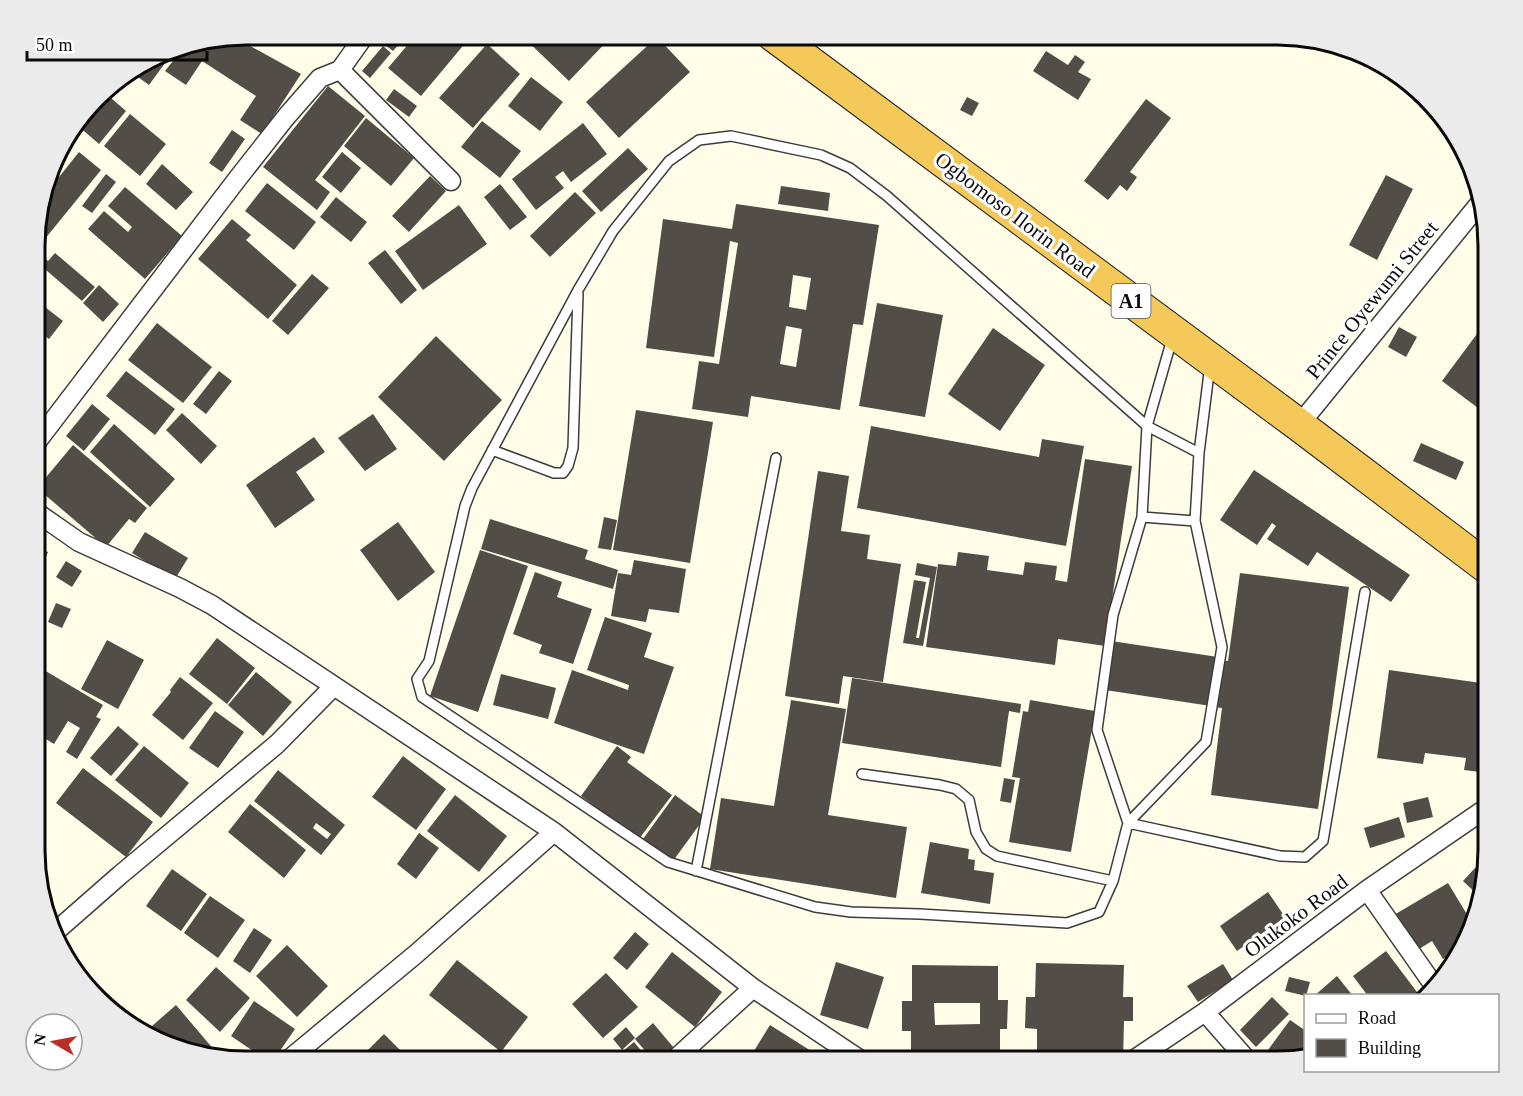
<svg xmlns="http://www.w3.org/2000/svg" width="1523" height="1096" font-family="'Times New Roman',serif">
  <style>
    .building { fill: #534d47; fill-rule: evenodd }
    .lines { fill: none; stroke-linecap: round; stroke-linejoin: round }
    .service-casing { stroke: #3d3d3d; stroke-width: 12 }
    .minor-casing { stroke: #3d3d3d; stroke-width: 21 }
    .trunk-casing { stroke: #1b1b1b; stroke-width: 34 }
    .service { stroke: #fff; stroke-width: 9 }
    .minor { stroke: #fff; stroke-width: 18 }
    .trunk { stroke: #f5c959; stroke-width: 32 }
    .labels { text-anchor: middle; stroke-width: 6; stroke-linejoin: round; paint-order: stroke }
    .shield { fill: #fff; stroke: #545454; stroke-width: 1.5 }
    .shield-label { font-size: 20px; font-weight: bold; fill: #0a0a0a }
    .street-label { font-size: 21px; fill: #0a0a0a; stroke: #fff }
    .rim { fill: none; stroke: #0a0a0a; stroke-width: 3 }
  </style>
  <rect width="100%" height="100%" fill="#fffde8"/>
  <!-- building -->
  <path class="building" d="M389 35H407L393 51 382 43Z
    M416 35H472L421 96 388 68Z
    M521 35H613L569 81Z
    M234 37 301 74 262 134 240 120 256 96 202 61 186 85 165 71 184 47Z
    M657 37 690 72 619 138 586 102Z
    M487 44 520 74 473 128 439 98Z
    M383 46 391 53 370 78 362 71Z
    M176 48 149 85 131 72 166 50Z
    M1046 51 1068 65 1075 55 1085 62 1078 72 1091 79 1078 100 1033 71Z
    M531 77 563 102 540 131 508 106Z
    M328 86 365 116 315 180 330 192 317 210 263 167Z
    M394 89 417 106 409 117 386 100Z
    M103 91 126 111 99 144 77 125Z
    M967 97 979 103 972 116 960 110Z
    M1146 99 1171 118 1130 172 1137 177 1127 191 1120 185 1108 200 1084 181Z
    M130 114 166 144 140 176 104 146Z
    M366 118 414 158 391 186 344 146Z
    M482 121 521 151 500 178 461 147Z
    M583 123 607 154 571 182 563 171 555 177 564 188 536 210 512 179Z
    M232 130 245 139 222 172 209 163Z
    M628 148 648 169 601 212 582 191Z
    M79 152 101 170 40 245 36 242V219L43 197Z
    M342 152 361 168 341 193 322 177Z
    M162 164 193 192 176 210 146 184Z
    M106 174 116 182 92 213 82 206Z
    M1386 175 1413 189 1377 260 1349 245Z
    M430 176 446 191 409 232 392 216Z
    M267 183 316 222 294 250 245 211Z
    M500 184 527 217 510 230 484 197Z
    M781 186 830 193 828 211 778 204Z
    M125 187 182 236 145 279 88 229 104 211 128 232 132 227 108 206Z
    M575 192 596 213 550 257 530 236Z
    M336 197 367 222 351 242 320 217Z
    M736 204 879 225 863 325 853 324 840 410 751 396 748 417 692 409 699 361 719 364 738 243 730 241 714 357 646 348 663 219 732 229ZM793 275 811 278 806 310 789 307ZM786 326 802 329 796 367 780 364Z
    M459 205 487 244 423 290 395 251Z
    M232 219 251 235 246 240 297 285 268 319 198 259Z
    M385 250 417 290 401 304 368 263Z
    M55 253 95 287 82 301 39 264 44 257 48 261Z
    M312 274 329 288 288 335 272 321Z
    M99 285 119 304 103 322 83 303Z
    M36 300 63 321 49 339 36 330Z
    M877 303 943 315 925 417 859 406Z
    M1488 319V402L1482 411 1442 381Z
    M157 323 212 367 183 403 128 360Z
    M1399 327 1417 337 1406 357 1388 347Z
    M993 328 1045 365 1000 431 948 394Z
    M436 336 502 400 444 461 378 397Z
    M126 371 175 409 155 435 106 396Z
    M219 371 232 381 206 414 193 404Z
    M92 404 110 419 84 451 66 436Z
    M636 410 713 422 690 563 613 550Z
    M182 413 217 446 201 464 166 430Z
    M373 414 397 449 365 471 338 438Z
    M114 424 175 479 150 507 90 452Z
    M871 426 1039 457 1042 439 1084 446 1066 546 857 508Z
    M314 437 325 452 296 472 315 500 275 528 246 485Z
    M1421 443 1464 462 1456 480 1413 461Z
    M73 445 147 508 135 523 129 519 106 547 37 488Z
    M1085 459 1132 466 1105 646 1058 639 1055 665 926 647 938 564 956 566 958 552 989 556 987 570 1023 575 1025 562 1057 566 1055 580 1067 582Z
    M1254 470 1410 575 1391 602 1317 552 1308 566 1267 539 1276 526 1272 523 1257 545 1220 520Z
    M818 471 849 476 841 531 870 535 867 559 901 564 883 682 843 676 839 704 785 696Z
    M604 517 617 520 611 550 598 548Z
    M490 519 588 550 585 559 618 570 613 589 481 549Z
    M398 522 435 572 398 601 360 550Z
    M145 532 188 558 175 579 132 553Z
    M36 547 48 552 36 578Z
    M480 550 528 566 478 712 430 696Z
    M634 560 686 569 679 613 649 609 646 622 611 616 618 573 631 575Z
    M66 561 82 571 72 587 56 577Z
    M917 563 937 567 923 646 903 643 914 580 926 582 916 638H919L930 578 915 575Z
    M535 572 562 582 557 597 592 609 573 664 539 653 542 645 513 634Z
    M1240 573 1349 587 1318 809 1211 795 1222 708 1214 707 1221 660 1228 661Z
    M36 601 46 606 36 626Z
    M56 603 71 609 62 628 48 622Z
    M605 617 652 633 644 657 674 667 644 754 554 723 572 670 628 690 629 685 587 670Z
    M217 638 255 668 227 704 189 674Z
    M107 640 144 660 118 709 81 689Z
    M1111 641 1218 657 1211 706 1105 690Z
    M44 670 103 705 96 717 101 719 77 759 66 752 80 728 68 721 54 744 36 733V683Z
    M1389 670 1488 684V773L1464 770 1466 758 1425 753 1423 764 1377 758Z
    M256 672 292 702 263 736 228 705Z
    M501 674 556 688 548 719 493 705Z
    M180 677 213 703 183 740 152 715 171 692 170 690Z
    M852 678 1021 704 1020 713 1009 711 1001 767 842 743Z
    M791 700 846 709 828 815 907 827 896 898 710 869 721 798 774 806Z
    M1030 700 1095 711 1071 852 1009 842 1020 778 1012 777 1023 711 1028 712Z
    M215 711 244 732 218 768 189 748Z
    M118 726 139 744 111 776 90 758Z
    M144 746 189 783 161 818 115 780Z
    M617 746 631 757 627 762 672 795 639 839 581 796Z
    M403 756 446 789 416 830 372 797Z
    M83 768 153 822 126 857 56 803Z
    M278 770 345 825 321 855 254 801ZM316 823 331 834 327 839 313 828Z
    M1004 778 1015 780 1011 803 1000 801Z
    M455 795 507 836 479 872 427 831Z
    M675 795 705 817 673 861 643 839Z
    M1428 797 1433 817 1407 823 1403 803Z
    M250 804 306 850 284 878 228 832Z
    M1399 817 1405 837 1370 848 1364 828Z
    M419 833 439 848 416 879 397 864Z
    M930 842 969 849 968 859 975 860 974 870 994 873 990 904 921 893Z
    M1488 854V863L1480 897 1463 881Z
    M172 869 207 894 181 931 146 906Z
    M1448 883 1474 926 1473 930 1463 948 1443 959 1432 941 1416 951 1394 915Z
    M1268 892 1285 917 1237 951 1220 926Z
    M210 896 245 920 218 958 184 933Z
    M254 928 272 940 250 973 233 961Z
    M635 932 649 944 627 970 613 958Z
    M287 945 328 986 297 1017 256 976Z
    M1386 951 1420 996H1368L1353 976Z
    M672 952 722 992 695 1027 645 987Z
    M457 960 528 1017 501 1052 429 995Z
    M836 962 884 977 868 1029 820 1015Z
    M1036 963 1124 965 1123 997H1133V1021H1124L1123 1061 1037 1059V1029L1025 1028 1026 997H1035Z
    M1223 964 1233 980 1198 1002 1187 986Z
    M912 965 998 966V1000H1008L1007 1029H1000V1061L911 1060V1031H902V1001H912ZM934 1003H980V1024L935 1025Z
    M216 967 250 998 220 1032 186 1000Z
    M606 973 638 1007 603 1038 572 1004Z
    M1337 976 1353 996H1314Z
    M1289 977 1310 982 1306 996 1285 991Z
    M1272 997 1289 1014 1256 1047 1240 1030Z
    M254 1001 295 1029 273 1061H268L231 1036Z
    M176 1005 221 1058 166 1046 144 1033Z
    M1290 1020 1306 1031V1055L1277 1061H1260Z
    M653 1023 674 1048 658 1061H654L635 1039Z
    M770 1025 827 1061H763L752 1054Z
    M626 1027 635 1038 622 1050 613 1039Z
    M384 1034 411 1061H357Z
    M634 1042 650 1061H623L618 1055Z"/>
  <g class="lines">
    <!-- service casing -->
    <g class="service-casing">
      <path id="service" d="M492 450 554 473H563L568 466 573 448 578 294
        M1199 453 1147 426 887 196 850 168 821 155 731 136 699 140 669 161 613 231 578 290 472 488 465 506 429 661 417 679 422 697 668 862 815 907 851 912 920 914 1067 923 1099 912 1113 881 1128 823 1206 742 1222 647 1195 521 1199 453 1210 365
        M1142 517 1195 521
        M862 774 940 785 956 789 969 800 976 832 986 849 997 856 1113 881
        M1128 823 1097 730 1113 615 1142 517 1147 426 1172 339
        M1128 823 1280 856 1305 857 1323 841 1365 592
        M696 871 776 458"/>
    </g>
    <!-- minor casing -->
    <g class="minor-casing">
      <path id="minor" d="M340 70 451 181
        M1299 425 1480 203
        M36 443 238 178 286 117 320 78 340 70 365 35
        M36 512 79 542 180 588 212 605 554 832 753 988 862 1061
        M1367 890 1435 987
        M55 932 120 875 277 744 334 686
        M1205 1012 1248 1061
        M287 1061 416 954 554 832
        M673 1061 753 988
        M1132 1061 1205 1012 1367 890 1488 807"/>
    </g>
    <!-- trunk casing -->
    <g class="trunk-casing">
      <path id="trunk" d="M773 35 1299 425 1488 568"/>
    </g>
    <!-- service -->
    <use href="#service" class="service"/>
    <!-- minor -->
    <use href="#minor" class="minor"/>
    <!-- trunk -->
    <use href="#trunk" class="trunk"/>
  </g>
  <g class="labels">
    <!-- shield labels -->
    <rect class="shield" x="1111.5" y="284" width="39" height="34" rx="4.5"/>
    <g class="shield-label">
      <text x="1131" y="308">A1</text>
    </g>
    <!-- street labels -->
    <g class="street-label">
      <text transform="translate(1015 215) rotate(37)" y="7">Ogbomoso Ilorin Road</text>
      <text transform="translate(1372 300) rotate(-51)" y="7">Prince Oyewumi Street</text>
      <text transform="translate(1296 916) rotate(-37)" y="7">Olukoko Road</text>
    </g>
  </g>
  <!-- crop -->
  <path d="M0 0H1523V1096H0ZM246 45H1277A201 201 0 0 1 1478 246V850A201 201 0 0 1 1277 1051H246A201 201 0 0 1 45 850V246A201 201 0 0 1 246 45Z" fill="#ebebeb" fill-rule="evenodd"/>
  <path class="rim" d="M246 45H1277A201 201 0 0 1 1478 246V850A201 201 0 0 1 1277 1051H246A201 201 0 0 1 45 850V246A201 201 0 0 1 246 45Z"/>
  <!-- legend -->
  <rect x="1304" y="994" width="195" height="78" fill="#ffffff" stroke="#9d9d9d" stroke-width="1.5"/>
  <rect x="1316" y="1014" width="30" height="9" fill="#ffffff" stroke="#9d9d9d" stroke-width="1.5"/>
  <text x="1358" y="1024" font-size="18" fill="#0a0a0a">Road</text>
  <rect x="1316" y="1039" width="30" height="18" fill="#534d47" stroke="#9d9d9d" stroke-width="1.5"/>
  <text x="1358" y="1054" font-size="18" fill="#0a0a0a">Building</text>
  <!-- north arrow -->
  <g transform="translate(54 1042) rotate(280)"><circle r="28" fill="#ffffff" stroke="#9d9d9d" stroke-width="1.5"/>
  <path d="M0-4.5L10 22L0 15L-10 22Z" fill="#b72f25"/>
  <text y="-9" font-size="16" font-weight="bold" text-anchor="middle" fill="#0a0a0a">N</text>
  </g>
  <!-- scale -->
  <path d="M27 51v9h180v-9" fill="none" stroke="#0a0a0a" stroke-width="3"/>
  <text x="36" y="51" font-size="18" fill="#0a0a0a" stroke="#ffffff" stroke-width="4.5" paint-order="stroke">50 m</text>
</svg>
